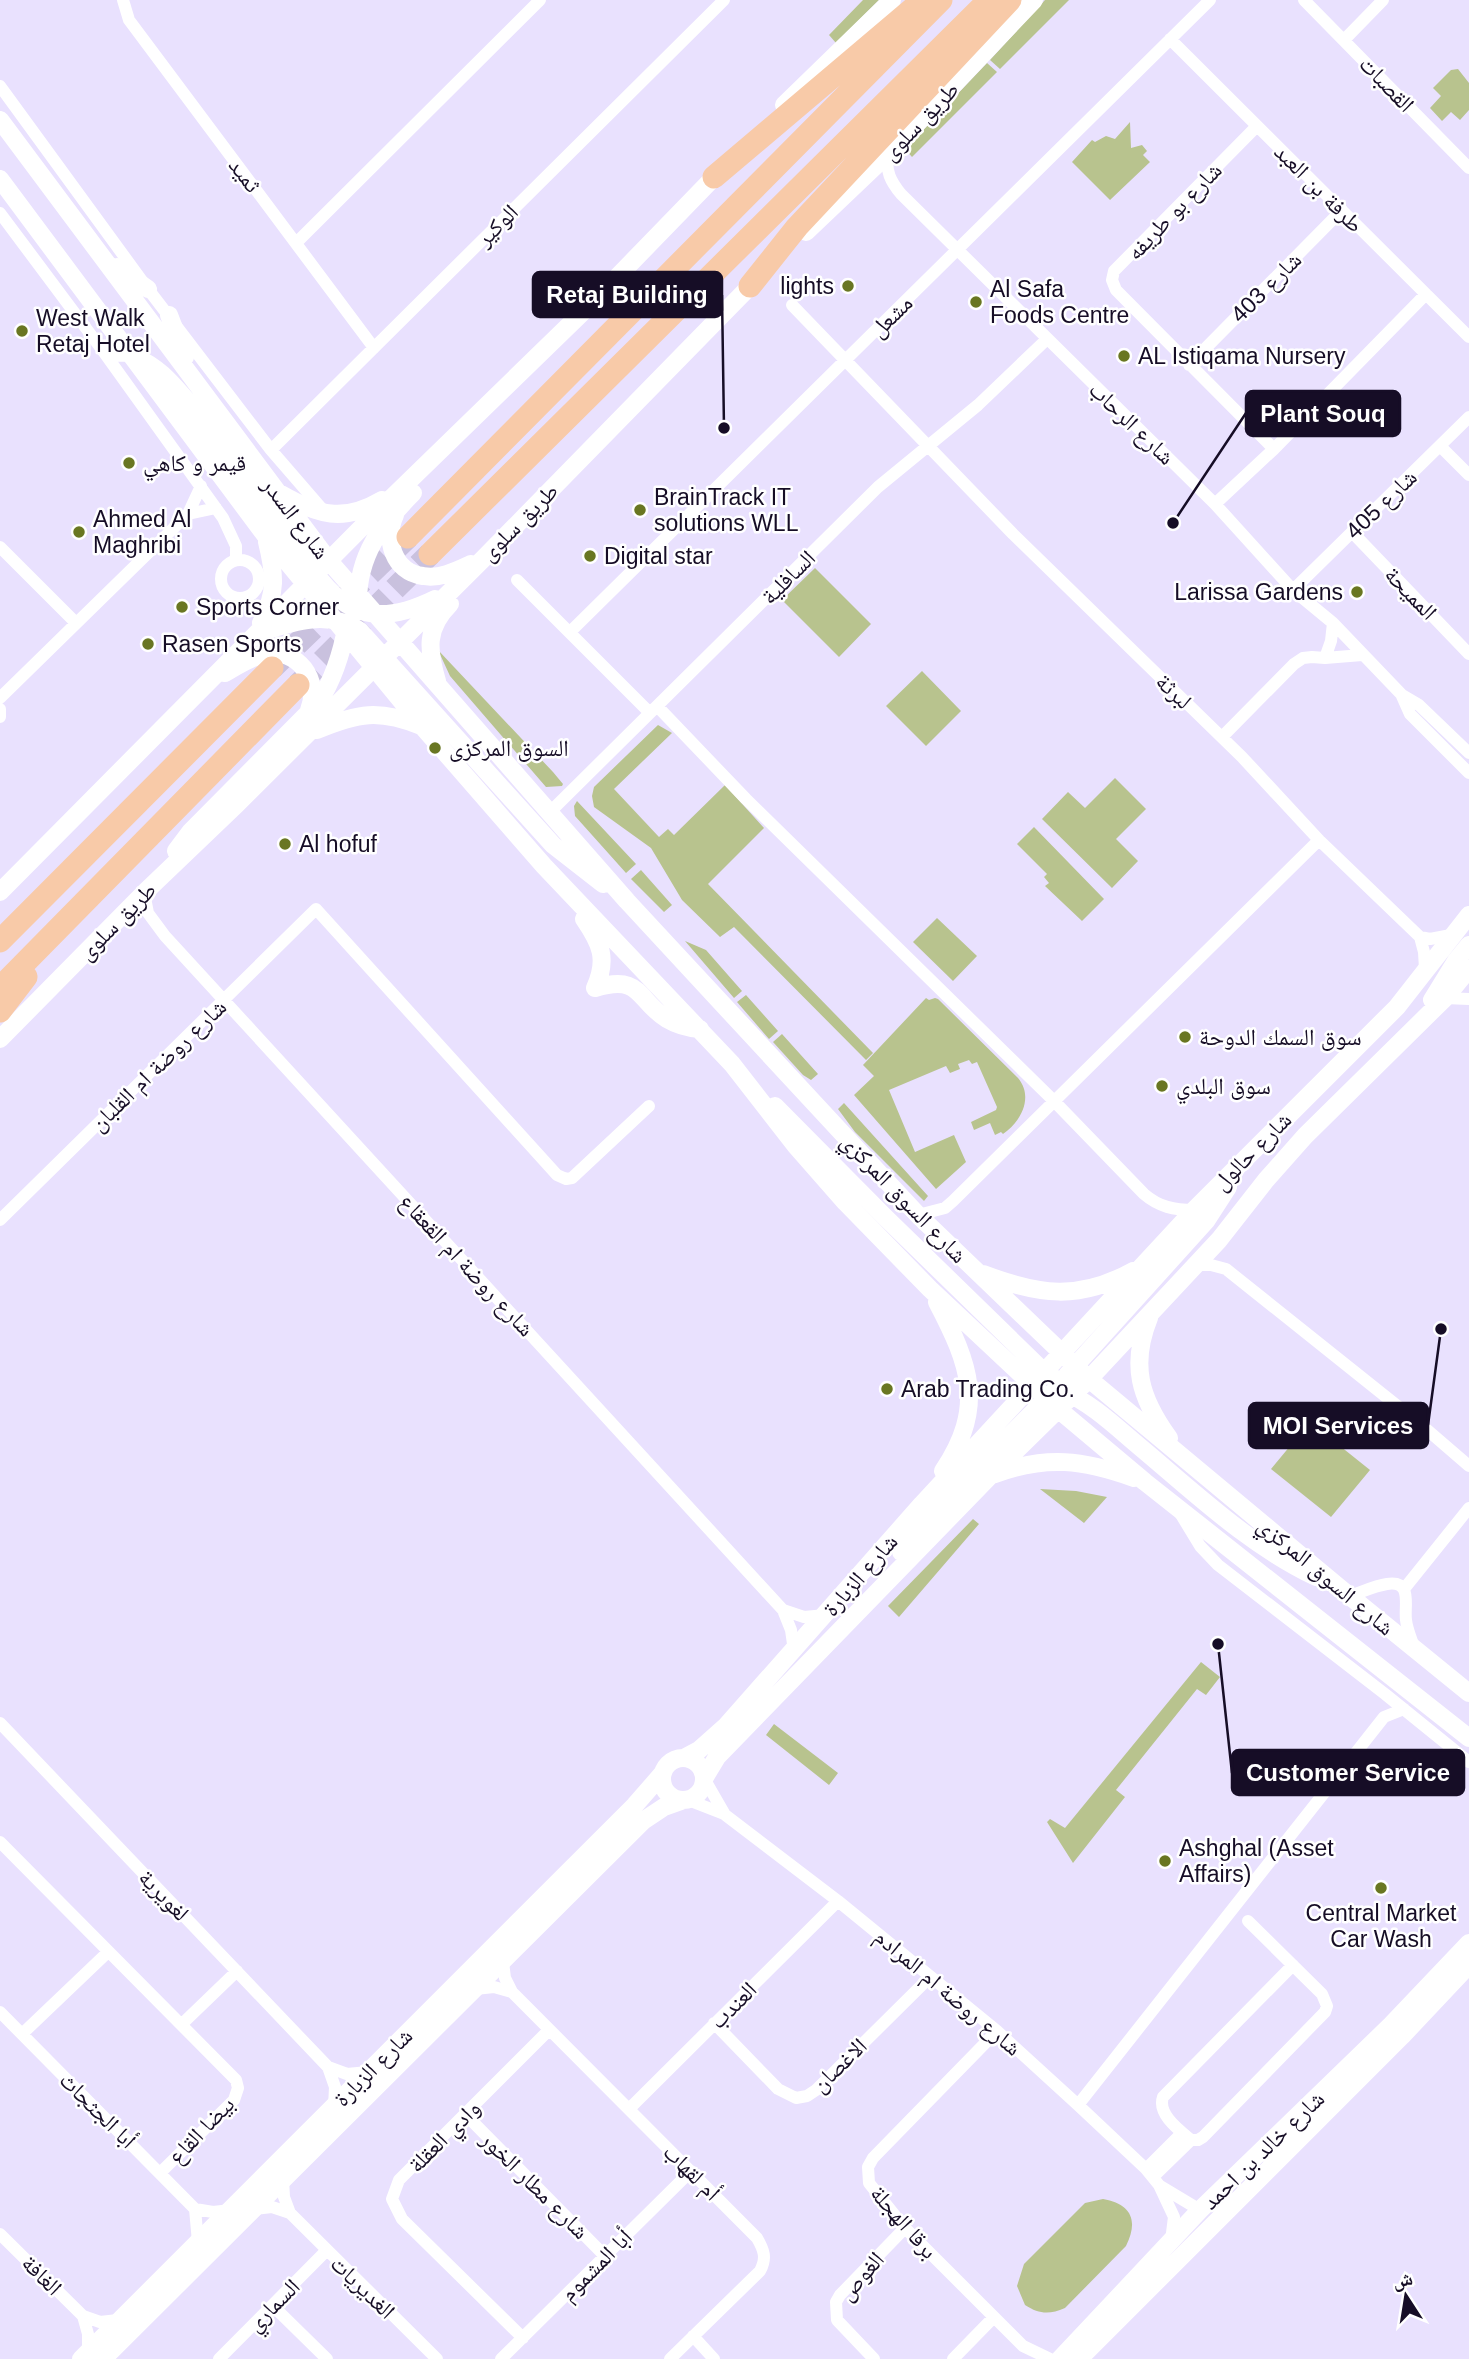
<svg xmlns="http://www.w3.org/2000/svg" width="1469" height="2359" font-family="Arial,'Noto Naskh Arabic',sans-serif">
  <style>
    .green { fill: #b8c38e }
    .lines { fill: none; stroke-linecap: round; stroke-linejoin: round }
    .highway-tunnel { stroke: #c9c1de; stroke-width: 23; stroke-dasharray: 23 11; stroke-linecap: butt }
    .street { stroke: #fff; stroke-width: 12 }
    .secondary { stroke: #fff; stroke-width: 18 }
    .highway { stroke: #f8caa8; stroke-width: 23 }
    .poi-dot { fill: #697622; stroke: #fff; stroke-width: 2.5 }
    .labels { text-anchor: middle; stroke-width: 5; stroke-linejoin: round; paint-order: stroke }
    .street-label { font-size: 23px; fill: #160d26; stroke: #fff }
    .poi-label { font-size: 23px; fill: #160d26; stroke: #fff; text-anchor: start }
    .leader { fill: none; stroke: #160d26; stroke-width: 2.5 }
    .callout-dot { fill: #160d26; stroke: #fff; stroke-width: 2.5 }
    .callout { fill: #160d26; stroke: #160d26; stroke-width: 2.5 }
    .callout-label { font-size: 24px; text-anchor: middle; font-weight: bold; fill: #fff }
  </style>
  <rect width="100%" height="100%" fill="#e9e1fe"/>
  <!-- green -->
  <path class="green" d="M863 0H879L836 43 829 35Z
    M1045 0H1069L1000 69 990 60Z
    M987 63 997 72 912 157 905 149Z
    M1458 69 1469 83V110L1460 120 1451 112 1442 121 1430 108 1441 96 1433 88 1451 70Z
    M1130 122 1131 148 1142 145 1147 151 1143 155 1150 162 1110 200 1072 162 1092 140 1095 142 1106 136 1115 139Z
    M815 568 871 624 839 657 782 600Z
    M438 650 553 772 563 784 562 786 546 787 450 676Z
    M922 671 961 711 926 746 886 706Z
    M658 725 672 733 614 789 659 837 668 829 674 835 725 785 764 828 708 884 873 1053 866 1060 734 927 720 937 682 900 651 848 594 807 592 796 594 787Z
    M1115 778 1146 809 1116 839 1138 861 1112 888 1042 819 1068 792 1085 808Z
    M577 801 636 864 626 873 575 816 574 806Z
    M1034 827 1104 899 1082 921 1045 886 1049 883 1044 877 1047 874 1017 844Z
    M641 870 672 905 664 912 631 879Z
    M937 918 977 956 953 981 913 942Z
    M685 941 706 950 742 991 734 998Z
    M746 995 778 1031 769 1039 737 1002Z
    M926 998 929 1000 935 998 938 999 1018 1078C1034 1097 1021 1122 1003 1134L1001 1132 995 1135 990 1123 974 1130 971 1122 996 1110 997 1107 977 1062 972 1064 969 1060 958 1064 960 1069 950 1073 946 1066 889 1090 915 1152 954 1135 966 1162 936 1189 854 1095 874 1076 863 1065Z
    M782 1034 818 1074 811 1080 803 1075 773 1042Z
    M844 1103 928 1196 924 1201 855 1132 838 1109Z
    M1310 1422 1370 1470 1331 1517 1271 1469Z
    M1040 1489 1076 1491 1107 1497 1084 1523Z
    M973 1519 979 1524 899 1617 888 1606Z
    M1201 1662 1220 1677 1206 1695 1197 1689 1116 1790 1125 1797 1073 1863 1047 1822 1050 1819 1065 1828Z
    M774 1724 838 1773 829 1785 766 1735Z
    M1103 2199C1131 2204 1139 2220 1126 2246L1065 2308C1049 2315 1039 2314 1025 2305L1017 2286 1024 2264 1085 2203Z"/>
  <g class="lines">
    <!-- highway-tunnel -->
    <path class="highway-tunnel" d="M272 668 408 537
      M298 685 430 554"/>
    <!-- street -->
    <path class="street" d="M123 0 129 20 374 348
      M1304 0 1469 168
      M1170 39 1469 337
      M1344 40 1383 0
      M0 86 148 289 271 450 322 509
      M1257 126 1114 271 1112 280 1116 290 1274 449
      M888 154C885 171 891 182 901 194L1215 504 1293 590 1333 623 1402 695 1419 705 1469 753
      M0 213 103 351 114 355 130 356
      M296 243 540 0
      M792 305 1013 534 1242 757 1319 840 1420 937 1424 952 1425 969
      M103 351 223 518 236 546V560
      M1189 365 1342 210
      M1440 446 1469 475
      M271 450 724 0
      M1215 504 1274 449 1426 294
      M188 514 216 508
      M1352 532 1469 654
      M0 547 75 622
      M221 579a19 19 0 1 1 38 0a19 19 0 1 1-38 0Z
      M517 580 650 713
      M1293 590 1469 417
      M570 632 1210 0
      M1325 658 1331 641 1333 623
      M1402 696 1410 714 1469 773
      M0 698 188 514 201 486
      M657 706 746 799 1053 1100 1144 1194C1159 1207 1174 1210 1194 1210
      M0 709V717
      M1222 737 1294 664 1303 658 1312 657 1325 658 1362 655
      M550 812 878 487 978 405 1047 339
      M144 893 148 913 165 936 783 1610 791 1630 794 1651
      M1420 937 1430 939 1451 935
      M1445 998 1469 999
      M918 1215 945 1208 953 1201 1319 840
      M0 1220 316 909 557 1175 566 1179 572 1178 649 1106
      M1195 1265H1211L1226 1269 1425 1428 1469 1466
      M1180 1513 1200 1546 1218 1565 1385 1694 1469 1762
      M1404 1589 1469 1508
      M1349 1596C1362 1592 1374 1586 1387 1584 1413 1580 1404 1605 1406 1620 1407 1629 1411 1638 1414 1647
      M783 1610 804 1617 826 1615
      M0 1723 328 2067 335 2087 334 2107
      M705 1780 724 1813
      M688 1800 724 1814 838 1901 997 2031 1078 2105 1146 2169 1159 2185 1174 2217 1171 2241
      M0 1842 236 2080 238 2088 234 2100 160 2173
      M503 1962 505 1978 512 1992 757 2238C764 2250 767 2258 760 2271L670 2359
      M475 1989 494 1987 512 1992
      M0 2012 195 2209 213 2212 231 2210
      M714 2023 778 2089 796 2098 807 2096 816 2090 930 1977
      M182 2024 237 1971
      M997 2031 873 2158 868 2167 869 2183 905 2228 1023 2346 1050 2359
      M22 2034 108 1952
      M328 2067 347 2074 368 2072
      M1078 2105 1384 1717 1404 1709
      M629 2109 838 1901
      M465 2114 605 2256
      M1191 2140C1179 2130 1157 2114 1163 2097L1293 1965
      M1146 2169 1182 2133
      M1153 2177 1191 2140H1198L1203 2137 1325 2012 1327 2006 1322 1994 1248 1921
      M283 2179 284 2197 290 2213
      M1160 2186 1200 2210
      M195 2209 198 2242
      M254 2209 272 2207 290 2213 437 2359
      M0 2234 83 2316 100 2322 118 2320
      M273 2306 327 2359
      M83 2316 88 2334V2351
      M693 2336 714 2359
      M523 2338 402 2219 392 2199 399 2180 549 2030
      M219 2359 326 2251
      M501 2359 691 2171
      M874 2359 837 2320 836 2302 840 2295 905 2228
      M953 2359 993 2318"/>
    <!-- secondary -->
    <path class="secondary" d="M784 105 892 0
      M0 120 329 561 627 901 918 1215 1089 1379 1341 1589 1469 1693
      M0 179 265 535 422 726 544 866 732 1064 795 1145 845 1202 930 1289 1058 1409 1145 1482 1469 1738
      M806 232 888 154 1034 0
      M117 267 148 289
      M169 315 185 357
      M137 358C159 367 173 385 189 403L322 582C355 622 390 621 435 599
      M281 494C318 515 343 523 382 500
      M395 515C384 539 393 572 423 576 440 579 456 571 471 564
      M358 602C358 555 381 525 413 493
      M261 623C277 592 275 575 267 542
      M258 633C292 622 328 609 360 631L553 845 603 884
      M225 673C237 666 250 657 265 654 298 648 321 680 309 710
      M437 681C428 650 425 629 450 604
      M317 730C358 713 379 709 421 726
      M176 851 191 831 318 703C334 679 342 652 347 624
      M0 892 377 512 591 304 723 168
      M584 919C601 944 608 959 595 988
      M595 988C643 974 636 1000 667 1019 677 1025 688 1028 700 1029
      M1432 1000 1456 961 1469 945
      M0 1039 144 893 236 805 485 557 758 278
      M775 1106 885 1217 1045 1373 1063 1383 1089 1379
      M983 1274C1039 1295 1079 1301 1133 1271
      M937 1302C970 1365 986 1407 943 1471
      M1149 1318C1130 1365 1140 1398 1169 1438
      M1067 1375 1206 1221 1228 1187
      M1063 1391C1093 1404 1116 1427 1140 1447 1196 1494 1249 1545 1316 1577
      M995 1474C1047 1455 1083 1460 1134 1478
      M901 1552 937 1509 1053 1392
      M662 1779a21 21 0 1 1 42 0a21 21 0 1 1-42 0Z
      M684 1758 699 1750 726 1726 922 1504 1194 1210 1397 1007 1469 915
      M705 1777 717 1757 989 1477 1089 1379 1219 1240 1266 1180 1305 1136 1445 998 1469 969
      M81 2359 635 1805 662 1774
      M103 2359 643 1821 664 1807 681 1801
      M1060 2359 1200 2210 1391 2025 1469 1943
      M1079 2359 1402 2036 1469 1965"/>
    <!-- highway -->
    <path class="highway" d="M714 177 923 0
      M750 286 797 227 1010 0
      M408 537 941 0
      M430 554 989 0
      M0 941 272 668
      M0 988 298 685
      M0 1011 26 977"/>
  </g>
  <!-- markers -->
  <g class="poi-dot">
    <circle cx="848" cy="286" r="7"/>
    <circle cx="976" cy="302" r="7"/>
    <circle cx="22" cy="331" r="7"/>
    <circle cx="1124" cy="356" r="7"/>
    <circle cx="129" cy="463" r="7"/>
    <circle cx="640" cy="510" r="7"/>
    <circle cx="79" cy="532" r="7"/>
    <circle cx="590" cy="556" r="7"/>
    <circle cx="1357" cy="592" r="7"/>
    <circle cx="182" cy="607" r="7"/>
    <circle cx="148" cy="644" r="7"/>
    <circle cx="435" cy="748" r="7"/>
    <circle cx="285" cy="844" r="7"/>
    <circle cx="1185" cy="1037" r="7"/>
    <circle cx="1162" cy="1086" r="7"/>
    <circle cx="887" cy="1389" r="7"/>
    <circle cx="1165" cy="1861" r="7"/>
    <circle cx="1381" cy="1888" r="7"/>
  </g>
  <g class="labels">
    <!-- street labels -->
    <g class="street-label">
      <text transform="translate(1387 84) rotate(46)" y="8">القصبات</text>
      <text transform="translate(920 121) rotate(-46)" y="8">طريق سلوى</text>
      <text transform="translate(245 175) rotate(53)" y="8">ثميد</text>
      <text transform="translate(1319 188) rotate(45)" y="8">طرفة بن العبد</text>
      <text transform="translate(1174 211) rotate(-46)" y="8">شارع بو طريفه</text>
      <text transform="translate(497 225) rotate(-45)" y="8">الوكير</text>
      <text transform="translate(1266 287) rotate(-45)" y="8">شارع 403</text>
      <text transform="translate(891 316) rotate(-44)" y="8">مشعل</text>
      <text transform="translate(1132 423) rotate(44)" y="8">شارع الرحاب</text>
      <text transform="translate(1381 504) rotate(-44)" y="8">شارع 405</text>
      <text transform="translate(296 518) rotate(53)" y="8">شارع السدر</text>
      <text transform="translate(519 522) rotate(-45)" y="8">طريق سلوى</text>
      <text transform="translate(788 577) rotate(-45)" y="8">السافلية</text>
      <text transform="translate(1411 593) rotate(46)" y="8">المميحة</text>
      <text transform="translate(1174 691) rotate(44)" y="8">لبرثة</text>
      <text transform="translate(117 921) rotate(-45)" y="8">طريق سلوى</text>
      <text transform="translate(158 1065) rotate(-44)" y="8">شارع روضة ام القلبان</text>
      <text transform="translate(1252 1151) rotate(-45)" y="8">شارع حالول</text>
      <text transform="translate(904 1198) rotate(46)" y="8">شارع السوق المركزي</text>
      <text transform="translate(467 1265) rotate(47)" y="8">شارع روضة ام القعقاع</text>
      <text transform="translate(860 1575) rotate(-49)" y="8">شارع الزبارة</text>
      <text transform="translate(1326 1576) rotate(40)" y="8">شارع السوق المركزي</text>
      <text transform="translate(164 1895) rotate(46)" y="8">لغويرية</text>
      <text transform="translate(948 1992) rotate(40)" y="8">شارع روضة ام المرادم</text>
      <text transform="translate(733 2005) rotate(-45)" y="8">العندب</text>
      <text transform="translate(839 2065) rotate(-44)" y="8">الاغصان</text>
      <text transform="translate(373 2067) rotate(-45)" y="8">شارع الزبارة</text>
      <text transform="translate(98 2110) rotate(45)" y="8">أبا الجثجاث</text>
      <text transform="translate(201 2130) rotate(-46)" y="8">بيضا القاع</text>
      <text transform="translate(444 2136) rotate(-45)" y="8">وادي العقلة</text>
      <text transform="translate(1263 2150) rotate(-44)" y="8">شارع خالد بن احمد</text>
      <text transform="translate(692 2172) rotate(45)" y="8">أم لقهاب</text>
      <text transform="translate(535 2185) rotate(45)" y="8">شارع مطار الخور</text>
      <text transform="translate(904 2222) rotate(49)" y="8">برقا الهجلة</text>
      <text transform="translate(596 2265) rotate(-45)" y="8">أبا المشموم</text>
      <text transform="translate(42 2275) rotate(45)" y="8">الغافة</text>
      <text transform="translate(861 2276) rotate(-49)" y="8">الغوص</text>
      <text transform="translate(363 2287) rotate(44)" y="8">الغديريات</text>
      <text transform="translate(273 2305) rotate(-45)" y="8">السماري</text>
    </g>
    <!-- poi labels -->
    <g class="poi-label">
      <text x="834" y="294" text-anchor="end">lights</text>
      <text x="990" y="297">Al Safa<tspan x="990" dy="26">Foods Centre</tspan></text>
      <text x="36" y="326">West Walk<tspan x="36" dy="26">Retaj Hotel</tspan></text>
      <text x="1138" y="364">AL Istiqama Nursery</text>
      <text x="143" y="471">قيمر و كاهي</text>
      <text x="654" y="505">BrainTrack IT<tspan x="654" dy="26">solutions WLL</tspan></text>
      <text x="93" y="527">Ahmed Al<tspan x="93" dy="26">Maghribi</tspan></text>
      <text x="604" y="564">Digital star</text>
      <text x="1343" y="600" text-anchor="end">Larissa Gardens</text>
      <text x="196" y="615">Sports Corner</text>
      <text x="162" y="652">Rasen Sports</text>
      <text x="449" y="756">السوق المركزى</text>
      <text x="299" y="852">Al hofuf</text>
      <text x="1199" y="1045">سوق السمك الدوحة</text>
      <text x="1176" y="1094">سوق البلدي</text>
      <text x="901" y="1397">Arab Trading Co.</text>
      <text x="1179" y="1856">Ashghal (Asset<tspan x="1179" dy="26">Affairs)</tspan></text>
      <text x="1381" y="1921" text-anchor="middle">Central Market<tspan x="1381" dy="26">Car Wash</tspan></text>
    </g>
  </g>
  <!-- callouts -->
  <path class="leader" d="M724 428L722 295M1173 523L1246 413M1441 1329L1428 1425M1218 1644L1232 1773"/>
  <g class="callout-dot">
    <circle cx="724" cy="428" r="7"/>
    <circle cx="1173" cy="523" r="7"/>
    <circle cx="1441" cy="1329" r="7"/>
    <circle cx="1218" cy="1644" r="7"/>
  </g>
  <g class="callout">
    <rect x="533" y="272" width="189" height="45" rx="7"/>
    <rect x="1246" y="391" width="154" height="45" rx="7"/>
    <rect x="1249" y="1403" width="179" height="45" rx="7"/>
    <rect x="1232" y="1750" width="232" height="45" rx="7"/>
  </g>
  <g class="callout-label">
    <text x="627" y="303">Retaj Building</text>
    <text x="1323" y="422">Plant Souq</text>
    <text x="1338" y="1434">MOI Services</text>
    <text x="1348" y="1781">Customer Service</text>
  </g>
  <!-- north arrow -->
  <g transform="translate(1406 2296) rotate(348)" stroke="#ffffff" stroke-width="5" paint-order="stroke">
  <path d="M0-5L12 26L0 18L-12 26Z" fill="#160d26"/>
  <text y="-10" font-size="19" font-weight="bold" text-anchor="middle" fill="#160d26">ش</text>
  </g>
</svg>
